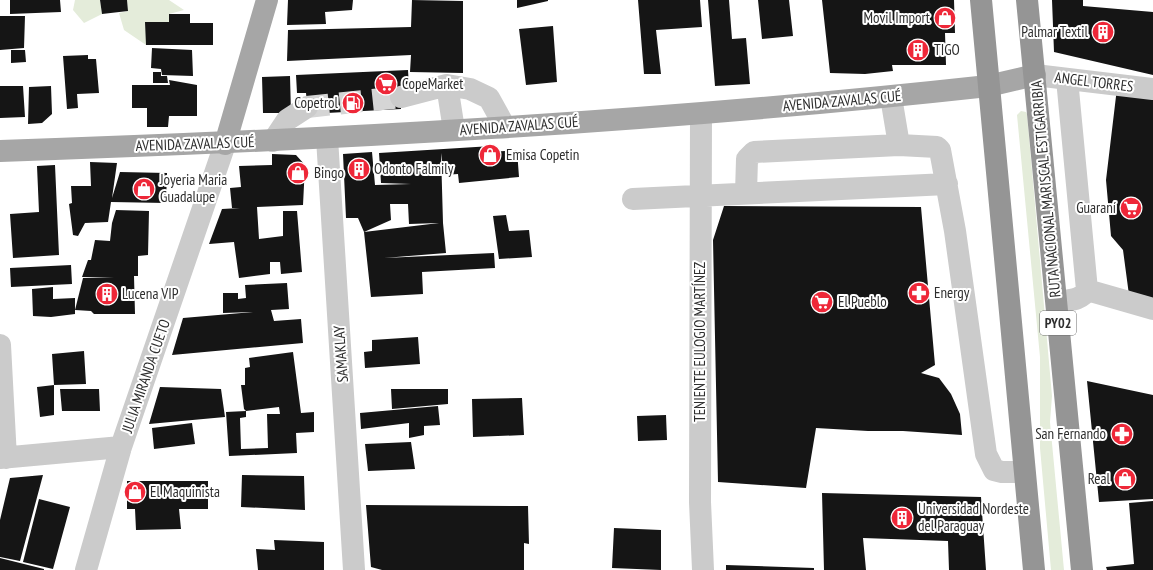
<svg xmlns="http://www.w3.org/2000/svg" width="1153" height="570" font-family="'PT Sans Narrow',sans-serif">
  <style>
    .green { fill: #e4ecda }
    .building { fill: #151515; fill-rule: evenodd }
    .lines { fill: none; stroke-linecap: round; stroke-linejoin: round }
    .minor-tunnel { stroke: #d5d5d5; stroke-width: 22; stroke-dasharray: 22 11; stroke-linecap: butt }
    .minor { stroke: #cbcbcb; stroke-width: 22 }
    .major { stroke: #a6a6a6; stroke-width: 22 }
    .highway { stroke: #959595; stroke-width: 22 }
    .labels { text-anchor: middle; stroke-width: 4; stroke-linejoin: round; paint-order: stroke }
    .shield { fill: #fff; stroke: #6d6d6d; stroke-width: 1 }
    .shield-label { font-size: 14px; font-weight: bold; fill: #2e2e2e }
    .poi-label { font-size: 15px; fill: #2e2e2e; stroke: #fff; text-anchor: start }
    .street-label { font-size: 15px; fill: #2e2e2e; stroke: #fff }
  </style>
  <rect width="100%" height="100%" fill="#fff"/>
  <!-- green -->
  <path class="green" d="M75 0H100L102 14 84 23 73 10Z
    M127 0H169L184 10 169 14V22H146V45L124 30 119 13 128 11Z
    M1021 111 1026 112 1027 114 1052 396 1050 422 1064 570H1051L1040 448V357L1017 115Z"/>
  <!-- building -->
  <path class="building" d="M10 0H60L61 12 10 14Z
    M100 0H127L128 11 102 14Z
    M288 0H353L352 10 325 12 326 24 287 25Z
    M412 0 463 1V73L410 72 411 55 287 61 288 30 411 27Z
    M517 0H548V1L517 8Z
    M638 0H700L702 27 656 30 661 74H644Z
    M708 0H729L732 39 746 38 750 84 715 86Z
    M758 0H789L793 36 762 39Z
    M822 0H954L955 33H945L946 65H892L893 71 865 74 830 73Z
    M1052 0H1083V6L1153 12V75L1054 52Z
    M169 14H190V23H213V45H146L145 22H169Z
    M0 16H25L24 48 0 50Z
    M553 26 557 82 526 85 519 29Z
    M152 48 192 50 193 76 162 75 161 69 151 68Z
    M11 50H25L26 62 11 63Z
    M88 55V59H96L99 93 77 94 78 108 67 109 63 56Z
    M408 70 409 87H400L401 109 308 114 306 93H297L296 75Z
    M153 72H161V76H167L168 83H153Z
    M290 76 291 113H263L262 77Z
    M169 80 197 85V116H169L168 127H147V108H132V85H170Z
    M0 86H23L25 117 0 118Z
    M51 86 52 114 42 123 28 124 29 87Z
    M1117 88 1153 94V300L1129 295 1123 250 1111 236 1106 180Z
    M492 146 493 152 517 150 519 177 459 183 458 174 444 175 441 153 443 223 446 253 384 258 494 253 495 268 422 272 423 294 371 297 364 232 358 218H346L343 154 372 152 375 185 411 184 381 183 379 153ZM390 204H408L409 224 439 223 364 232 391 220Z
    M272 154 296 155 305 165 303 205 257 207 259 239 283 236V211H297L302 272 281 274 280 262H270V274L239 278 234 242 209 244 222 209 240 208H232L230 188 241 187 239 166 272 165Z
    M90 162 117 163 112 198 120 172 167 173 166 203 111 202 108 222 85 223 78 236 73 235 69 204 72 203 71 186H91Z
    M55 165 59 255 13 258 10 214 39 212 37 166Z
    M724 206 921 207 935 365 921 373 939 378 951 394 960 414 962 435 903 431H868L816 428 806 488 718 482 713 240Z
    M116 210 149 211 148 255 138 256V276H134L135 314H94L91 311 75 310 83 278 114 277H82L88 260H91L95 240 110 241 112 223Z
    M506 215 509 231 529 230 532 257 499 259 493 216Z
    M71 265 72 284 11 287 10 268Z
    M287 283 289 309 271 310 274 321 301 319 303 343 172 355 183 318 253 312 223 313V293H238V299L246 298 245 285Z
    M53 287V299L75 298V314L51 317 33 316 32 289Z
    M418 337 420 364 365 368 364 352 372 351V340Z
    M84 351 86 384 54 385 52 354Z
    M293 352 301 413 314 412V432L296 433 297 453 229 456 226 412 246 411V417L240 418 241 449 268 448 267 414H280L279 407 246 411 244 409 241 385H245V368L250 367 249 358Z
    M1087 381 1153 395V499L1099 502Z
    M54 385V415L40 417 37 387Z
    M160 387 221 389 225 417 149 424Z
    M60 389H99L100 411H62Z
    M391 389H448V404L392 409Z
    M522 398 524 435 473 437 472 399Z
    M438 406 440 425 424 426V435L409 438V423L361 429 360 413Z
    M666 415 667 440 638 441 637 416Z
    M192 423 195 444 154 449 152 428Z
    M411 442 415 469 368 471 365 444Z
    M43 475 20 561 0 557V520L10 478Z
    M242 475 304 476 305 510 241 507Z
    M127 481H208V509H179L181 529 136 530 135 509H127Z
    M822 493 981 497 986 570H949L948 541 863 538 866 570H824Z
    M39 499 70 507 53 569 23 562Z
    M1153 501V570H1107L1106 567 1134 564 1129 503Z
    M366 505 528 506 529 544 524 543V570H495V564V570H382L371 567Z
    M614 528 661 530V570L612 568Z
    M274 540 324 542V570H258L256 549 275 550Z
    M0 558 44 569V570H0Z
    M726 565 814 568V570H726Z"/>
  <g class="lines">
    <!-- minor-tunnel -->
    <path class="minor-tunnel" d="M307 107 401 97"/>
    <!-- minor -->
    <path class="minor" d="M1035 75 1153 89
      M447 85 454 130
      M401 97 447 85 470 89 489 98 505 127
      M891 97 899 145
      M701 114 700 502 703 570
      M327 138 354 570
      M273 141 287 120 307 107
      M746 193 747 159 754 152 899 145 937 147 940 150 955 231 986 454 994 470 1002 472H1024
      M633 199 947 184
      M1087 290 1153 309
      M1057 302C1068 300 1081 301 1087 290L1067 79
      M0 345 6 458
      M0 458 121 447
      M86 570 121 447 225 144"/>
    <!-- major -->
    <path class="major" d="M225 144 267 0
      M0 151C330 140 660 122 988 86L1035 75"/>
    <!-- highway -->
    <path class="highway" d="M981 0 1034 570
      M1027 0 1082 570"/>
  </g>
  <!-- icons -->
  <defs>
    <g id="shop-disc" transform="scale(1.15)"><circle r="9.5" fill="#ee2738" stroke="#fff"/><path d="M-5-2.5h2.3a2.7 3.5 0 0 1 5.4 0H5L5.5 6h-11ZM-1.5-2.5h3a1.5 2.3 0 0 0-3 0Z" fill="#fff"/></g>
    <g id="building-disc" transform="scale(1.15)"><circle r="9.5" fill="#ee2738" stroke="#fff"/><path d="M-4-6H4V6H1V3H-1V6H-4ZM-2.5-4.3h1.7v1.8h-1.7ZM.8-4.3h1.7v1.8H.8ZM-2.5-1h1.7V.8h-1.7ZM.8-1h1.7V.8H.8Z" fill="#fff"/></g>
    <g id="supermarket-disc" transform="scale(1.15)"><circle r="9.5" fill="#ee2738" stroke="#fff"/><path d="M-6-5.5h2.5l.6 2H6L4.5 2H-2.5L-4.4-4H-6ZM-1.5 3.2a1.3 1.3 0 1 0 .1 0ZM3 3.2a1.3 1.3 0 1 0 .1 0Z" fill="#fff"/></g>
    <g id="fuel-disc" transform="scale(1.15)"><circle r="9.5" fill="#ee2738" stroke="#fff"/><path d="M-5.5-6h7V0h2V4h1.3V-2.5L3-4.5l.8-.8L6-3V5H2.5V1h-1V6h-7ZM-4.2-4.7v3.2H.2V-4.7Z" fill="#fff"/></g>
    <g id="pharmacy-disc" transform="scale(1.15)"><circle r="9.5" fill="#ee2738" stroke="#fff"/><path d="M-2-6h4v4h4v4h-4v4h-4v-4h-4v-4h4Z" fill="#fff"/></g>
  </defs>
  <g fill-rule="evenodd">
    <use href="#shop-disc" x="945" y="18"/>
    <use href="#building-disc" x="1103" y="32"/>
    <use href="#building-disc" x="918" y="50"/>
    <use href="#supermarket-disc" x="386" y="84"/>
    <use href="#fuel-disc" x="353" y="103"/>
    <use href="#shop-disc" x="490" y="155"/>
    <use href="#building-disc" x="359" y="169"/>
    <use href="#shop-disc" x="298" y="173"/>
    <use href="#shop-disc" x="144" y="189"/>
    <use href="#supermarket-disc" x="1131" y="208"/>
    <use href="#pharmacy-disc" x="919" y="293"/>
    <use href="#building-disc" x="107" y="294"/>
    <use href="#supermarket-disc" x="822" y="302"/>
    <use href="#pharmacy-disc" x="1122" y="434"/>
    <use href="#shop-disc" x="1125" y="479"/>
    <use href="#shop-disc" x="135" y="492"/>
    <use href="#building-disc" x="902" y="518"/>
  </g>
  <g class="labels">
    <!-- shield labels -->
    <rect class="shield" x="1040" y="311" width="36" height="24" rx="3"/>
    <g class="shield-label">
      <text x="1058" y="328">PY02</text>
    </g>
    <!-- poi labels -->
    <g class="poi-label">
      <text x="930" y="23" text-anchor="end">Movil Import</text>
      <text x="1088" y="37" text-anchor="end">Palmar Textil</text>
      <text x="934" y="55">TIGO</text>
      <text x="402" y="89">CopeMarket</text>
      <text x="338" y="108" text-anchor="end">Copetrol</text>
      <text x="506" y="160">Emisa Copetin</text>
      <text x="374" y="174">Odonto Falmily</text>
      <text x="314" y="178">Bingo</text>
      <text x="160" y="185">Joyeria Maria<tspan x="160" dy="17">Guadalupe</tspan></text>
      <text x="1116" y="213" text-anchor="end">Guaraní</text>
      <text x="934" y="298">Energy</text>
      <text x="122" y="299">Lucena VIP</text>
      <text x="838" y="307">El Pueblo</text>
      <text x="1106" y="439" text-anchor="end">San Fernando</text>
      <text x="1110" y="484" text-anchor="end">Real</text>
      <text x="150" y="497">El Maquinista</text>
      <text x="918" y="514">Universidad Nordeste<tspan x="918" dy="17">del Paraguay</tspan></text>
    </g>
    <!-- street labels -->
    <g class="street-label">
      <text transform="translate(1094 82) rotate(7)" y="5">ANGEL TORRES</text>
      <text transform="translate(842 101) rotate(-5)" y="5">AVENIDA ZAVALAS CUÉ</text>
      <text transform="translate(519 126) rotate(-4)" y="5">AVENIDA ZAVALAS CUÉ</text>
      <text transform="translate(195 144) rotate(-2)" y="5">AVENIDA ZAVALAS CUÉ</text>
      <text transform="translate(1046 189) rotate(-95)" y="5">RUTA NACIONAL MARISCAL ESTIGARRIBIA</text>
      <text transform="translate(700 342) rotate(-90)" y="5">TENIENTE EULOGIO MARTÍNEZ</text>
      <text transform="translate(341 354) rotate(-94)" y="5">SAMAKLAY</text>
      <text transform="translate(146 376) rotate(-71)" y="5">JULIA MIRANDA CUETO</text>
    </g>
  </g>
</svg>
